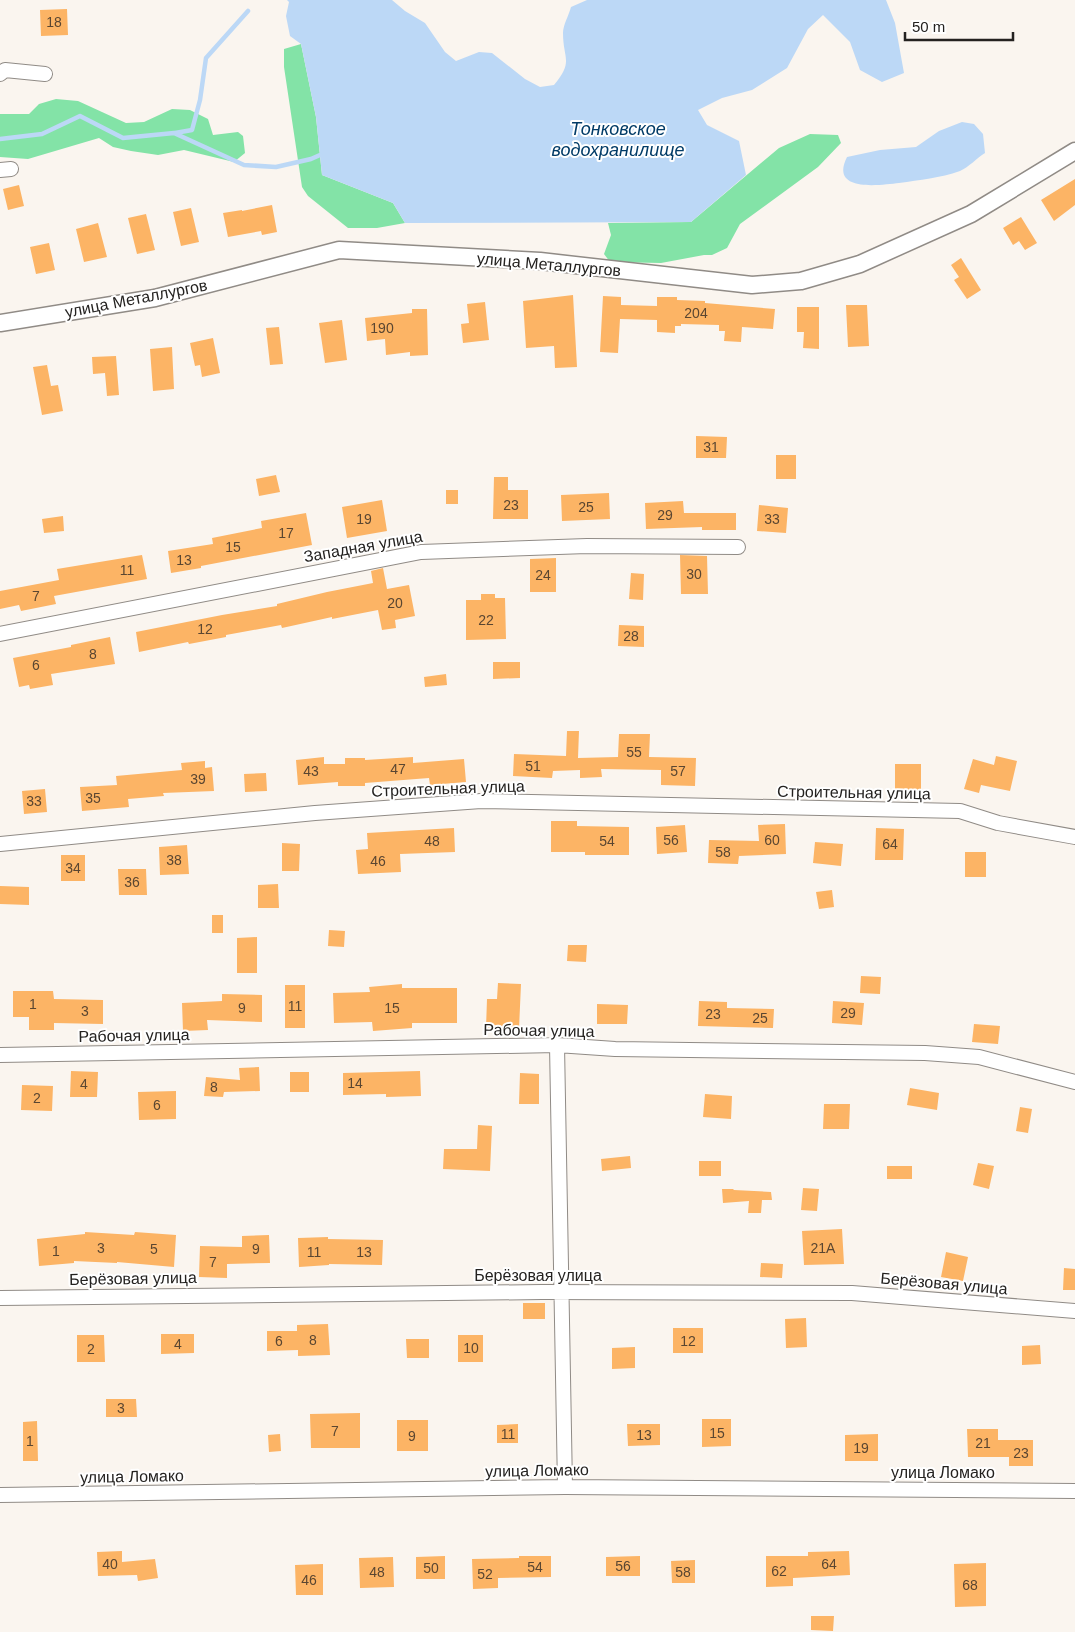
<svg xmlns="http://www.w3.org/2000/svg" width="1075" height="1632" font-family="Arial,sans-serif">
  <style>
    .green { fill: #83e3a7 }
    .water { fill: #bcd8f6 }
    .lines { fill: none; stroke-linecap: round; stroke-linejoin: round }
    .stream { stroke: #bcd8f6; stroke-width: 4.5 }
    .building { fill: #fcb465 }
    .minor-casing { stroke: #908b86; stroke-width: 16 }
    .tertiary-casing { stroke: #908b86; stroke-width: 19 }
    .minor { stroke: #fff; stroke-width: 14 }
    .tertiary { stroke: #fff; stroke-width: 16 }
    .labels { text-anchor: middle; stroke-width: 4; stroke-linejoin: round; paint-order: stroke }
    .number-label { font-size: 14px; fill: #5a4631 }
    .street-label { font-size: 16px; fill: #242220; stroke: #fff }
    .water-label { font-size: 18px; font-style: italic; fill: #013b67; stroke: #fff }
  </style>
  <rect width="100%" height="100%" fill="#faf5ef"/>
  <!-- green -->
  <path class="green" d="M301 44 316 117 322 175 393 203 405 223 377 228H348L308 196 302 187 284 67V49Z
    M56 99 78 101 126 123 144 122 172 109 190 110 208 119 213 135 238 132 243 136 245 153 234 162 184 150 158 155 131 151 113 147 99 138 28 159 0 157V114H29L39 104Z
    M810 134 838 135 841 143 818 167 740 224 727 248 712 255H704L661 263 610 262 604 254 611 235 608 223 691 222 779 148Z"/>
  <!-- water -->
  <path class="water" d="M287 0H392L405 11 425 23 445 52 456 61 479 52 492 53 525 79 540 87 554 85C574 61 563 59 563 33 563 25 569 15 571 7L587 0H886L895 23 904 73 882 82 860 70 850 42 823 15 808 29 787 68 752 90 722 98 698 110 707 125 739 141 746 175 691 222 405 223 393 203 322 175 316 117 301 44 290 36 286 16 289 2Z
    M962 122 974 124 983 134 985 153C977 158 969 167 960 171 940 178 920 180 899 183 880 185 829 193 847 157L880 150 916 147 939 131Z"/>
  <g class="lines">
    <!-- stream -->
    <path class="stream" d="M175 133 192 130 200 100 206 58 248 11
      M0 139 42 134 80 116 123 138 174 133 244 165 276 167 311 159 320 155"/>
  </g>
  <!-- building -->
  <path class="building" d="M67 9 68 35 41 36 40 10Z
    M1075 179V205L1054 221 1041 200Z
    M19 185 24 206 8 210 3 189Z
    M272 205 277 232 262 235 261 231 228 237 223 213 242 210V211Z
    M191 208 199 242 181 246 173 212Z
    M146 214 155 250 137 254 128 218Z
    M1021 217 1037 243 1025 250 1019 241 1013 245 1003 228Z
    M98 223 107 257 84 262 76 229Z
    M49 243 55 270 36 274 30 247Z
    M961 258 981 290 967 299 954 280 959 277 951 265Z
    M573 295 577 367 555 368 554 346 526 348 523 301Z
    M603 296 621 297V305L657 306V297H677V300L705 301V303L775 309 773 329 742 327 741 342 724 341 725 331H719V325L681 324V326H675V333L657 332V320L620 319 618 353 600 352Z
    M485 302 489 340 463 343 461 324 469 323 467 304Z
    M846 305H867L869 346 848 347Z
    M797 307H819V349L803 348 804 332H797Z
    M412 309H427L428 355 410 356V352L386 355 385 339 367 341 365 318 412 313Z
    M342 320 347 360 325 363 319 323Z
    M279 327 283 364 270 365 266 328Z
    M213 338 220 373 202 377 200 365 195 366 190 343Z
    M172 347 174 389 153 391 150 349Z
    M116 356 119 395 107 396 105 373 93 374 92 357Z
    M47 365 51 386 58 385 63 411 42 415 33 367Z
    M696 436 727 437 726 458H696Z
    M776 455H796V479H776Z
    M276 475 280 492 259 496 256 479Z
    M494 477H508V490H528V519H493Z
    M446 490H458V504H446Z
    M609 493 610 519 562 521 561 495Z
    M382 500 387 531 347 538 342 507Z
    M683 501 684 513H736V530H702V527L646 529 645 503Z
    M759 505 788 508 786 533 757 531Z
    M306 513 312 545 201 566V568L171 573 168 551 213 544 212 538 262 528 261 521Z
    M63 516 64 531 44 533 42 519Z
    M142 555 147 579 54 596 56 604 21 611 19 605 0 609V591L59 580 57 569Z
    M680 555 707 556 708 594H681Z
    M556 558V592H530V559Z
    M383 568 387 589 409 585 415 616 395 620 396 628 382 630 378 610 332 619V617L282 628 281 625 226 635V637L189 644 188 642 139 652 136 632 222 615 277 606V604L327 592 373 583 371 571Z
    M631 573 644 574 643 600 629 599Z
    M481 594H495V598H505L506 639 466 640V600H481Z
    M619 625 644 626V647L618 646Z
    M110 637 115 664 51 674 53 685 30 689 29 685 19 687 13 658 71 647V645Z
    M493 662H520V678L493 679Z
    M446 674 447 685 425 687 424 677Z
    M567 731H579L578 758 618 757 619 734H650L649 757 696 758 695 786 661 785V770L601 769 602 777 580 778V770L553 771 552 778 513 776 514 754 566 756Z
    M996 756 1017 761 1010 791 981 785 979 793 964 789 973 759 994 765Z
    M324 757V764H345V758H365V760L413 757V763L464 759 466 782 430 785 429 778 365 783V786H338V782L298 785 296 760Z
    M205 761V768L212 767 214 791 163 793 164 796 128 799 129 807 82 811 80 787 117 785 116 776 182 770 181 763Z
    M895 764H921V791H895Z
    M266 773 267 791 245 792 244 774Z
    M45 789 47 812 24 814 22 791Z
    M551 821H577V826L629 827V855H585V852H551Z
    M785 824 786 854 739 856 738 864 708 863 709 840 759 841 758 825Z
    M685 825 687 852 657 854 656 827Z
    M454 828 455 852 400 854 401 872 358 874 356 850 368 849 367 833Z
    M876 828 904 829 903 860H875Z
    M815 842 843 844 841 866 813 863Z
    M282 843 300 844 299 871H282Z
    M187 845 189 874 160 875 159 847Z
    M965 852H986V877H965Z
    M61 855H85V881H61Z
    M118 869H146L147 895H119Z
    M278 884 279 908H258V885Z
    M0 886 29 887V905L0 904Z
    M832 890 834 907 819 909 816 892Z
    M212 915H223V933H212Z
    M329 930 345 931 344 947 328 946Z
    M257 937V973H237V938Z
    M568 945H587L586 962 567 961Z
    M861 976 881 977 880 994 860 993Z
    M498 983 521 984 519 1029 486 1028 487 999H497Z
    M402 984V988H457V1023H412V1028L373 1031 372 1022 334 1023 333 993 370 992 369 987Z
    M285 985H305V1028H285Z
    M13 991H53L54 999 103 1000V1024L54 1023V1030H29V1017H13Z
    M222 994 262 995V1022L207 1020 208 1030 183 1031 182 1003 222 1001Z
    M699 1001 727 1002V1008L774 1009 773 1028 698 1026Z
    M833 1001 864 1003 862 1025 832 1023Z
    M597 1004 628 1005 627 1024H597Z
    M974 1024 1000 1026 998 1044 972 1042Z
    M259 1067 260 1091 224 1092 223 1097 204 1096 206 1077 240 1080 239 1068Z
    M71 1071 98 1072 97 1097H70Z
    M420 1071 421 1096 386 1097V1094L343 1095V1073Z
    M290 1072H309V1092H290Z
    M520 1073 539 1074V1104H519Z
    M22 1085 53 1086 52 1111 21 1110Z
    M910 1088 939 1093 937 1110 907 1105Z
    M176 1091V1119L139 1120 138 1092Z
    M705 1094 732 1096 731 1119 703 1117Z
    M824 1104H850L849 1129H823Z
    M1020 1107 1032 1109 1028 1133 1016 1131Z
    M478 1125 492 1126 490 1171 443 1169 444 1149H477Z
    M630 1156 631 1168 602 1171 601 1159Z
    M699 1161H721V1176H699Z
    M978 1163 994 1166 989 1189 973 1185Z
    M887 1166H912V1179H887Z
    M803 1188 819 1189 817 1211 801 1210Z
    M722 1189H733L734 1190 771 1192 772 1200H762L761 1213H748L749 1201 723 1203Z
    M842 1229 844 1264 804 1265 802 1231Z
    M85 1232 134 1235 135 1232 176 1235 174 1267 117 1262V1263L74 1261V1263L39 1266 37 1239 85 1234Z
    M269 1235 270 1263 227 1264V1278L199 1277 200 1246 242 1247V1236Z
    M328 1237V1239L383 1240 382 1265 329 1264V1265L299 1267 298 1238Z
    M946 1252 968 1257 963 1281 941 1277Z
    M761 1263 783 1264 782 1278 760 1277Z
    M1064 1268 1075 1269V1290H1063Z
    M523 1303H545V1319H523Z
    M806 1318 807 1347 786 1348 785 1319Z
    M328 1324 330 1355 298 1356V1350L267 1351V1331H297V1325Z
    M673 1328H703V1353H673Z
    M161 1334H194V1353L161 1354Z
    M77 1335H104L105 1362H77Z
    M458 1335H483V1362H458Z
    M406 1339H429V1358H407Z
    M1040 1345 1041 1364 1022 1365V1346Z
    M635 1347V1368L612 1369V1348Z
    M106 1399H136L137 1417H106Z
    M360 1413V1448H311L310 1414Z
    M702 1419H731V1446L702 1447Z
    M397 1420H428V1451H397Z
    M37 1421 38 1461H23V1422Z
    M518 1424V1443H497V1425Z
    M627 1424H660V1445L628 1446Z
    M967 1429H998V1440H1033V1466H1009V1457H968Z
    M280 1434 281 1451 269 1452 268 1435Z
    M878 1434V1461H845V1435Z
    M122 1551V1562L155 1559 158 1578 138 1581 137 1575 98 1576 97 1552Z
    M849 1551 850 1575 793 1578V1586L766 1587V1556H808V1552Z
    M445 1556V1579H416V1557Z
    M519 1556H551V1577L498 1578V1588L473 1589 472 1559 519 1558Z
    M640 1556V1576H606V1557Z
    M393 1557 394 1587 360 1588 359 1558Z
    M695 1560V1583H672L671 1561Z
    M986 1563V1606L955 1607 954 1564Z
    M323 1564V1595H296L295 1565Z
    M811 1616H834L833 1631 811 1630Z"/>
  <g class="lines">
    <!-- minor casing -->
    <g class="minor-casing">
      <path id="minor" d="M0 74 5 70 45 74
        M0 170 11 169
        M0 634 421 552 587 546 738 547
        M0 844 315 813 481 801 960 811 998 823 1075 837
        M557 1045 565 1487
        M0 1055 557 1045 615 1049 925 1053 979 1057 1075 1082
        M0 1298 542 1292 852 1293 1075 1311
        M0 1495 565 1487 1075 1491"/>
    </g>
    <!-- tertiary casing -->
    <g class="tertiary-casing">
      <path id="tertiary" d="M0 323 155 298 339 250 540 261 752 285 801 281 860 264 971 214 1075 151"/>
    </g>
    <!-- minor -->
    <use href="#minor" class="minor"/>
    <!-- tertiary -->
    <use href="#tertiary" class="tertiary"/>
  </g>
  <g class="labels">
    <!-- number labels -->
    <g class="number-label">
      <text x="54" y="27">18</text>
      <text x="696" y="318">204</text>
      <text x="382" y="333">190</text>
      <text x="711" y="452">31</text>
      <text x="511" y="510">23</text>
      <text x="586" y="512">25</text>
      <text x="665" y="520">29</text>
      <text x="364" y="524">19</text>
      <text x="772" y="524">33</text>
      <text x="286" y="538">17</text>
      <text x="233" y="552">15</text>
      <text x="184" y="565">13</text>
      <text x="127" y="575">11</text>
      <text x="694" y="579">30</text>
      <text x="543" y="580">24</text>
      <text x="36" y="601">7</text>
      <text x="395" y="608">20</text>
      <text x="486" y="625">22</text>
      <text x="205" y="634">12</text>
      <text x="631" y="641">28</text>
      <text x="93" y="659">8</text>
      <text x="36" y="670">6</text>
      <text x="634" y="757">55</text>
      <text x="533" y="771">51</text>
      <text x="398" y="774">47</text>
      <text x="311" y="776">43</text>
      <text x="678" y="776">57</text>
      <text x="198" y="784">39</text>
      <text x="93" y="803">35</text>
      <text x="34" y="806">33</text>
      <text x="671" y="845">56</text>
      <text x="772" y="845">60</text>
      <text x="432" y="846">48</text>
      <text x="607" y="846">54</text>
      <text x="890" y="849">64</text>
      <text x="723" y="857">58</text>
      <text x="174" y="865">38</text>
      <text x="378" y="866">46</text>
      <text x="73" y="873">34</text>
      <text x="132" y="887">36</text>
      <text x="33" y="1009">1</text>
      <text x="295" y="1011">11</text>
      <text x="242" y="1013">9</text>
      <text x="392" y="1013">15</text>
      <text x="85" y="1016">3</text>
      <text x="848" y="1018">29</text>
      <text x="713" y="1019">23</text>
      <text x="760" y="1023">25</text>
      <text x="355" y="1088">14</text>
      <text x="84" y="1089">4</text>
      <text x="214" y="1092">8</text>
      <text x="37" y="1103">2</text>
      <text x="157" y="1110">6</text>
      <text x="101" y="1253">3</text>
      <text x="823" y="1253">21А</text>
      <text x="154" y="1254">5</text>
      <text x="256" y="1254">9</text>
      <text x="56" y="1256">1</text>
      <text x="314" y="1257">11</text>
      <text x="364" y="1257">13</text>
      <text x="213" y="1267">7</text>
      <text x="313" y="1345">8</text>
      <text x="279" y="1346">6</text>
      <text x="688" y="1346">12</text>
      <text x="178" y="1349">4</text>
      <text x="471" y="1353">10</text>
      <text x="91" y="1354">2</text>
      <text x="121" y="1413">3</text>
      <text x="335" y="1436">7</text>
      <text x="717" y="1438">15</text>
      <text x="508" y="1439">11</text>
      <text x="644" y="1440">13</text>
      <text x="412" y="1441">9</text>
      <text x="30" y="1446">1</text>
      <text x="983" y="1448">21</text>
      <text x="861" y="1453">19</text>
      <text x="1021" y="1458">23</text>
      <text x="110" y="1569">40</text>
      <text x="829" y="1569">64</text>
      <text x="623" y="1571">56</text>
      <text x="535" y="1572">54</text>
      <text x="431" y="1573">50</text>
      <text x="779" y="1576">62</text>
      <text x="377" y="1577">48</text>
      <text x="683" y="1577">58</text>
      <text x="485" y="1579">52</text>
      <text x="309" y="1585">46</text>
      <text x="970" y="1590">68</text>
    </g>
    <!-- street labels -->
    <g class="street-label">
      <text transform="translate(549 264) rotate(5)" y="6">улица Металлургов</text>
      <text transform="translate(136 298) rotate(-11)" y="6">улица Металлургов</text>
      <text transform="translate(363 546) rotate(-10)" y="6">Западная улица</text>
      <text transform="translate(448 788) rotate(-2)" y="6">Строительная улица</text>
      <text transform="translate(854 792) rotate(1)" y="6">Строительная улица</text>
      <text transform="translate(539 1030) rotate(1)" y="6">Рабочая улица</text>
      <text transform="translate(134 1035) rotate(-1)" y="6">Рабочая улица</text>
      <text x="538" y="1281">Берёзовая улица</text>
      <text transform="translate(133 1278) rotate(-1)" y="6">Берёзовая улица</text>
      <text transform="translate(944 1283) rotate(5)" y="6">Берёзовая улица</text>
      <text transform="translate(537 1470) rotate(-1)" y="6">улица Ломако</text>
      <text x="943" y="1478">улица Ломако</text>
      <text transform="translate(132 1476) rotate(-1)" y="6">улица Ломако</text>
    </g>
    <!-- water labels -->
    <g class="water-label">
      <text x="618" y="135">Тонковское<tspan x="618" dy="21">водохранилище</tspan></text>
    </g>
  </g>
  <!-- scale -->
  <path d="M905 32v8h108v-8" fill="none" stroke="#242220" stroke-width="2.5"/>
  <text x="912" y="32" font-size="15" fill="#242220" stroke="#ffffff" stroke-width="4" paint-order="stroke">50 m</text>
</svg>
